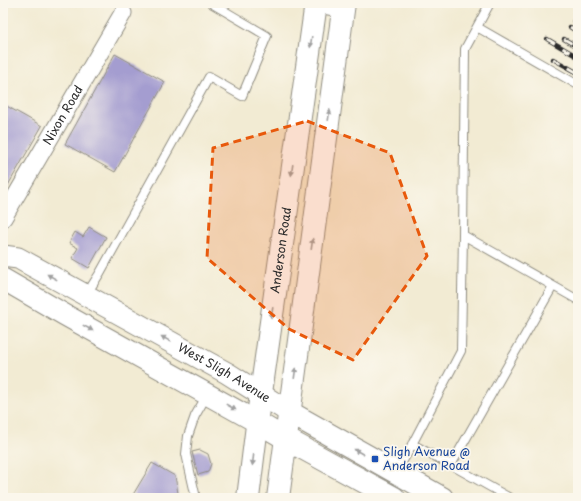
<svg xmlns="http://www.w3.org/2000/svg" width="581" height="501" font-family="'Playpen Sans',sans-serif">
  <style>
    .building { fill: #a49dd0 }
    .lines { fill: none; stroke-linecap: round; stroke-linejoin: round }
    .service-casing { stroke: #8e8b7f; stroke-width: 10 }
    .minor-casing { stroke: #8e8b7f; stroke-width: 19 }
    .tertiary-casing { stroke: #8e8b7f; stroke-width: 23 }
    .secondary-casing { stroke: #8e8b7f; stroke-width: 24 }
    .service { stroke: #fff; stroke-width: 8 }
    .minor { stroke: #fff; stroke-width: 17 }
    .tertiary { stroke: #fff; stroke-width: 21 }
    .secondary { stroke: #fff; stroke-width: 22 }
    .rail-casing { stroke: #2b2b2b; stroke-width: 4.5 }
    .rail { stroke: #fbf7ec; stroke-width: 3; stroke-dasharray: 9; stroke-linecap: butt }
    .oneway { fill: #a0a0a0 }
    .marked { fill: #e8590c; fill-opacity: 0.2; stroke: #e8590c; stroke-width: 3; stroke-dasharray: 8 5; stroke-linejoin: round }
    .transit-dot { fill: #1a4fb4; stroke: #fbf7ec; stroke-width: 1.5 }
    .labels { text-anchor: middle; stroke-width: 3.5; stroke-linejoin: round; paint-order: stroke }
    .street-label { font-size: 12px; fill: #2b2b2b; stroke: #fbf7ec }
    .transit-label { font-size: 12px; fill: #164399; stroke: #fbf7ec; text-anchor: start }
  </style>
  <rect width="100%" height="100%" fill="#fbf7ec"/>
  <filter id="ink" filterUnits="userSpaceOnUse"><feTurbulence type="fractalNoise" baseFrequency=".025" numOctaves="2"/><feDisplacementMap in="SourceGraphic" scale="8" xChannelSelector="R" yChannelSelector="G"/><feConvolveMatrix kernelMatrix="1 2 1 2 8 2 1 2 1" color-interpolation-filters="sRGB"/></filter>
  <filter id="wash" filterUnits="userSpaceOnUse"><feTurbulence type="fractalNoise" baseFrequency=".012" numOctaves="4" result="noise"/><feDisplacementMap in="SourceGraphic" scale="16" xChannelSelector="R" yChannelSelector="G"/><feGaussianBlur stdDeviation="0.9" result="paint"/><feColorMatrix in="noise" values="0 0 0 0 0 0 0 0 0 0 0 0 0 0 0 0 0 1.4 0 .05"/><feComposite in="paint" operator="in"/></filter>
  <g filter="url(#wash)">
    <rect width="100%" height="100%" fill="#f2ebd3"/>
    <g id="blocks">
      <!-- building -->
      <path class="building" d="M115 54 165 82 115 172 65 144Z
        M3 104 42 126 3 194Z
        M89 227 106 237 89 268 72 258 78 248 69 243 75 232 83 237Z
        M200 450 208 454 211 464 208 472 198 475 192 452Z
        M152 463 175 476 178 493 175 498H131Z"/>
    </g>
  </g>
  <g filter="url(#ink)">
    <use href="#blocks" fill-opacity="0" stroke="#8e8b7f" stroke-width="1"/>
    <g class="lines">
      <!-- service casing -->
      <g class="service-casing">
        <path id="service" d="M301 3 315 8 342 13
          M490 3 465 49 463 235 578 300
          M477 27 578 85
          M86 295 100 273 209 77 242 96 267 36 211 3
          M412 444 451 465 553 286
          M451 465 510 498
          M396 472 407 454 461 351 463 235
          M196 498 186 454 188 436 195 416 207 395"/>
      </g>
      <!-- minor casing -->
      <g class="minor-casing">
        <g id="minor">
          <path id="s1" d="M3 218 123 13"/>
        </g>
      </g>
      <!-- tertiary casing -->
      <g class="tertiary-casing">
        <g id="tertiary">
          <path id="s2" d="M3 256 18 258 227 373 289 412"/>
          <path d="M3 279 65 315 257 422 286 439"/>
        </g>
      </g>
      <!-- secondary casing -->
      <g class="secondary-casing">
        <g id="secondary">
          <path d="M289 412 442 498"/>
          <path d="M286 439 394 498"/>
          <path id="s3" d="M248 498 261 393 316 3"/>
          <path d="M278 498 344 3"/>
        </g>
      </g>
      <!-- service -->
      <use href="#service" class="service"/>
      <!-- minor -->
      <use href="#minor" class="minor"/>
      <!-- tertiary -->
      <use href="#tertiary" class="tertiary"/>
      <!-- secondary -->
      <use href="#secondary" class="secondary"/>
      <!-- rail casing -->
      <g class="rail-casing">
        <path id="rail" d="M574 20 578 22
          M570 27 578 32
          M547 39 578 57
          M564 39 578 47
          M553 59 578 73"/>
      </g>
      <!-- rail -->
      <use href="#rail" class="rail"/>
    </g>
    <!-- one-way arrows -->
    <defs><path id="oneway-solid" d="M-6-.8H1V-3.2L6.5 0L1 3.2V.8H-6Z"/></defs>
    <g class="oneway">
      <use href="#oneway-solid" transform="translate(311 42) rotate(98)"/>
      <use href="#oneway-solid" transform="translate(329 115) rotate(-82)"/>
      <use href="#oneway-solid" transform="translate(292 170) rotate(98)"/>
      <use href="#oneway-solid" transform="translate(312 244) rotate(-82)"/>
      <use href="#oneway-solid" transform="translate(52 277) rotate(-151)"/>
      <use href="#oneway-solid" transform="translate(272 313) rotate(98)"/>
      <use href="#oneway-solid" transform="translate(88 328) rotate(29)"/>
      <use href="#oneway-solid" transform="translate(166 339) rotate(-151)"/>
      <use href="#oneway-solid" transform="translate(295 373) rotate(-82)"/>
      <use href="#oneway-solid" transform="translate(231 407) rotate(29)"/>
      <use href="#oneway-solid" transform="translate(359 452) rotate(-150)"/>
      <use href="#oneway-solid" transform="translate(253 460) rotate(97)"/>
    </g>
  </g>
  <!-- marked area -->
  <path class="marked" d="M307 121 390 153 427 256 353 360 289 329 207 258 213 148Z"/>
  <!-- markers -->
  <rect class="transit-dot" x="371" y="455" width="8" height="8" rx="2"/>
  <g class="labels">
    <!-- street labels -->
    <g class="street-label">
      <text dy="4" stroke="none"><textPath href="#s1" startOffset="119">Nixon Road</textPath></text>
      <text dy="4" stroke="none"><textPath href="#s3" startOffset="250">Anderson Road</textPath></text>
      <text dy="4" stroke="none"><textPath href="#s2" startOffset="251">West Sligh Avenue</textPath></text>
    </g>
    <!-- transit labels -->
    <g class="transit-label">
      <text x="383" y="456">Sligh Avenue @<tspan x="383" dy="14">Anderson Road</tspan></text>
    </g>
  </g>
  <!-- margin -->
  <rect width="581" height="501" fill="none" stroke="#fbf7ec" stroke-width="16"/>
</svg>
